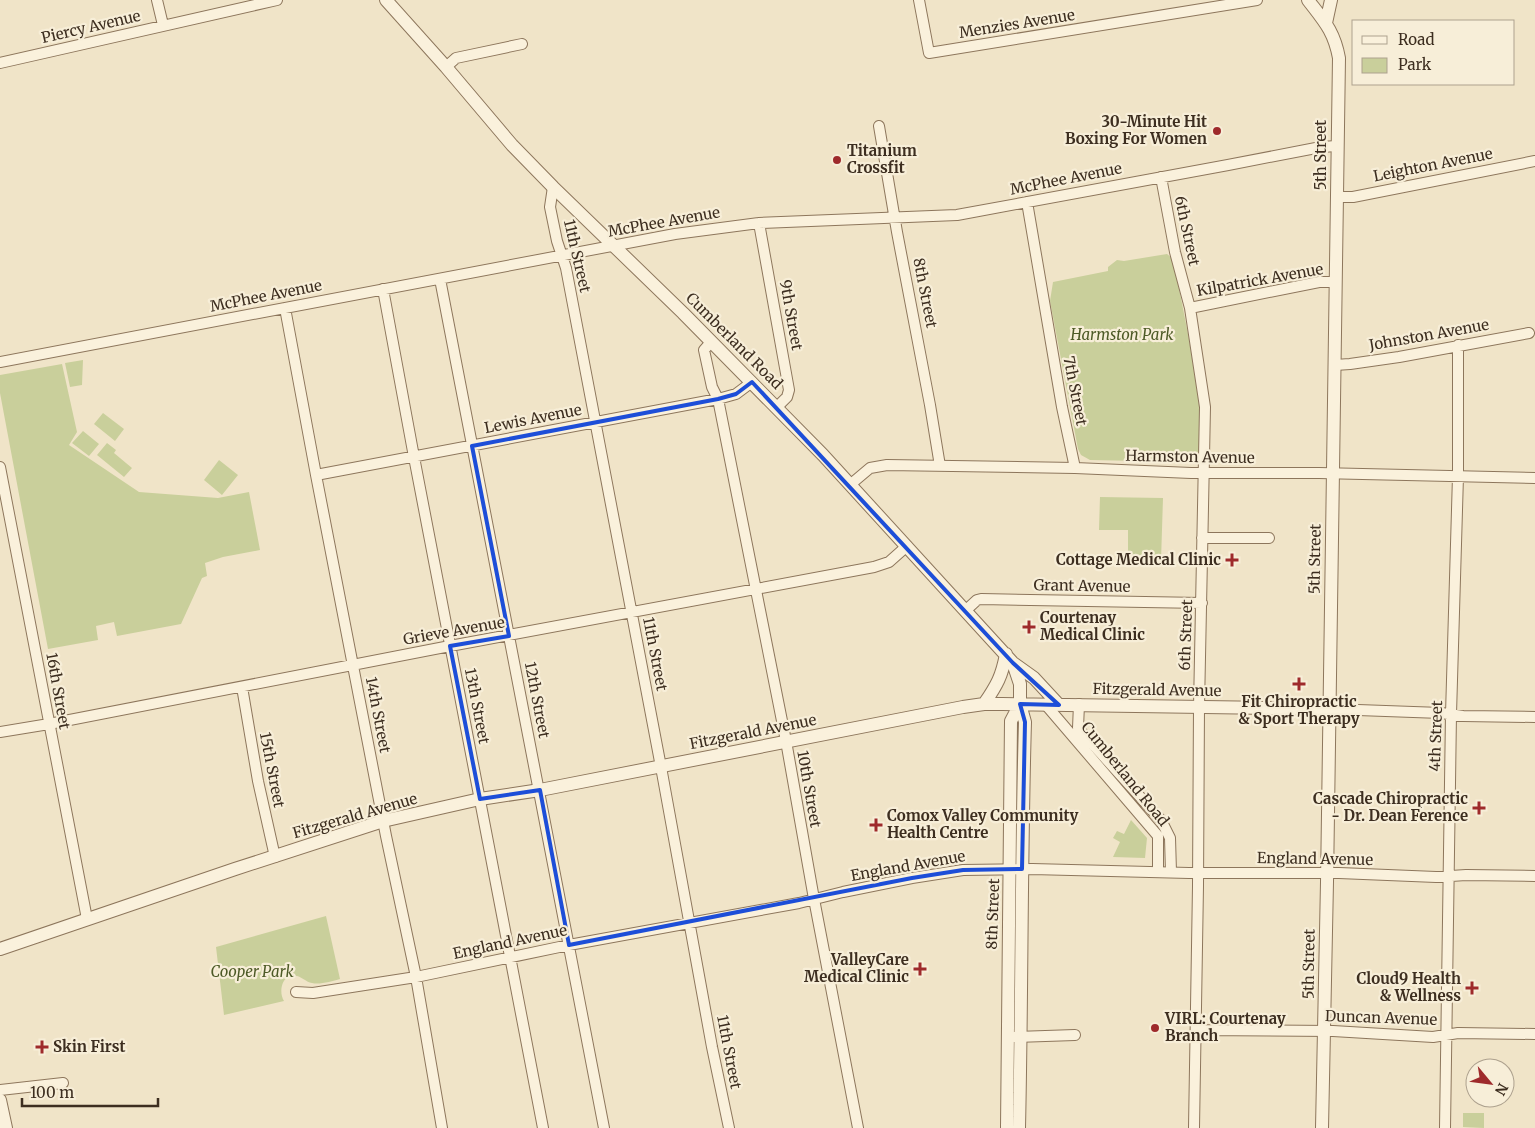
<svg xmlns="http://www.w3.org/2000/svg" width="1535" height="1128" font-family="Merriweather,serif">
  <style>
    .green { fill: #c9cf9b }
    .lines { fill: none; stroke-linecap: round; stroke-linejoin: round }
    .minor-casing { stroke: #8d765c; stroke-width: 12 }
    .tertiary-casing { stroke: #8d765c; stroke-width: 14 }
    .minor { stroke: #faf1dc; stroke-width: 10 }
    .tertiary { stroke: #faf1dc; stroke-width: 12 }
    .marked { fill: none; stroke: #1d4ed8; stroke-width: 4; stroke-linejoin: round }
    .poi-dot { fill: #9e2a2b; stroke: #f7eed8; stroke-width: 2 }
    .labels { text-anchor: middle; stroke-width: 4.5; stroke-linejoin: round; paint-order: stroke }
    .street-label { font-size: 15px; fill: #3d2e20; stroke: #f7eed8 }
    .poi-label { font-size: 15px; font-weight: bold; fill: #3d2e20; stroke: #f7eed8; text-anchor: end }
    .park-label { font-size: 15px; font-style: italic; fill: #4d5a26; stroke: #f7eed8 }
  </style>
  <rect width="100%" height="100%" fill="#f0e4c8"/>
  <!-- green -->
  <path class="green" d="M1167 254 1172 258 1174 263 1189 339 1201 417 1199 457 1196 460 1191 462 1090 460 1081 455 1078 449 1050 301 1053 282 1108 271V267L1117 260 1124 261Z
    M83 360 82 385 70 387 65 363Z
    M62 364 77 432 69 445 139 492 218 498 249 492 260 550 223 557 205 563 207 576 202 578 181 624 117 636 114 622 96 626 98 640 48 649 0 393V375Z
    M103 413 124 429 115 441 94 424Z
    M83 431 99 444 89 456 72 443Z
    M107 443 116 450 114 453 132 468 124 477 97 455Z
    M219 460 238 475 222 495 204 480Z
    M1100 497 1163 498 1161 561H1143V557H1128V530H1099Z
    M1131 820 1147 838 1145 858 1113 857 1120 842 1113 838 1117 831 1124 834Z
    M326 916 340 979C332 981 320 985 312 983 306 982 302 977 297 976 282 972 278 992 284 1001L224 1015 216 947Z
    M1463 1113H1484V1128L1463 1127Z"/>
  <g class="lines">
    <!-- minor casing -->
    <g class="minor-casing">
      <path id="minor" d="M157 0 163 25
        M919 0 929 53 1257 0
        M0 63 277 0
        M446 67 456 58 522 44
        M879 126 897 232 930 405 940 466
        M1161 177 1175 252 1190 308 1205 407 1199 707 1198 886 1194 1128
        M553 187 550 207 557 241 566 268 661 767 712 1047 729 1128
        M1337 197H1353L1535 161
        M1027 202 1062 407 1075 468
        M759 223 789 390 787 397 777 407
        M440 279 604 1128
        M383 289 414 457 543 1128
        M285 308 316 475 386 836 416 977 442 1128
        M1190 308 1319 282H1336
        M711 342 704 350 712 387 718 399 786 741 814 899 858 1128
        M0 362 675 234 759 223 957 215 1228 165 1321 147 1337 146
        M1335 365 1350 364 1399 357 1529 333
        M0 467 87 919
        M316 475 718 399 736 394 752 382
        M851 484 870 468 887 465 1075 468 1191 473H1319L1535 478
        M1202 538H1269
        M965 611 977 600 981 599 1202 603
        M242 687 258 781 275 857
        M1079 704 1078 728 1161 820 1170 838 1171 872
        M1046 705 1158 836V872
        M1330 709 1441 713 1463 716 1535 717
        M0 732 49 724 450 646 874 567 889 562 907 546
        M296 992 313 993 416 977 569 945 799 903 843 892 912 878 963 870 1032 869 1189 873H1339L1436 877 1466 875 1535 876
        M1196 1030 1333 1031 1433 1037 1458 1033 1535 1034
        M1014 1037 1075 1035
        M0 1090 63 1083
        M1445 1128 1451 714 1458 476V345"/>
    </g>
    <!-- tertiary casing -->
    <g class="tertiary-casing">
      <path id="tertiary" d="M386 0 446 67 512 145 553 187 683 313 823 455 1013 663 1034 678 1059 705
        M1308 0C1324 21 1334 31 1339 58L1327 882 1322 1128
        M1326 23 1331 0
        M1013 663 1020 684V704L1025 722C1021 858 1022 993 1019 1128
        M984 704C997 685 1002 676 1006 654
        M0 949 235 869 383 821 480 799 540 790 963 707 984 704H1002L1330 709
        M0 1100 6 1128
        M1007 1128 1011 721 1020 704"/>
    </g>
    <!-- minor -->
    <use href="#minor" class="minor"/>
    <!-- tertiary -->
    <use href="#tertiary" class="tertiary"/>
  </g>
  <!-- marked area -->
  <path class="marked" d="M752 382 1013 663 1059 705 1020 704 1025 722 1022 869 963 870 912 878 569 945 540 790 480 799 450 646 509 636 472 446 718 399 736 394Z"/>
  <!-- markers -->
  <g class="poi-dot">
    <circle cx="1217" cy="131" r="5"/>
    <circle cx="837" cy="160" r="5"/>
    <path d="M1229.5 552.5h5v5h5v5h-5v5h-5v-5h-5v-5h5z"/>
    <path d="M1026.5 619.5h5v5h5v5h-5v5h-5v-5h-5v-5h5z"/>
    <path d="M1296.5 676.5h5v5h5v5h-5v5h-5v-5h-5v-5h5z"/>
    <path d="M1476.5 800.5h5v5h5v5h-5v5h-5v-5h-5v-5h5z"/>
    <path d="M873.5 817.5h5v5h5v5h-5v5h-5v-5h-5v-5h5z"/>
    <path d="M917.5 961.5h5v5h5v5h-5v5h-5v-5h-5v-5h5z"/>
    <path d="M1469.5 980.5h5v5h5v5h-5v5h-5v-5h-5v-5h5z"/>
    <circle cx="1155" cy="1028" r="5"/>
    <path d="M39.5 1039.5h5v5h5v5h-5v5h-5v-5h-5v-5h5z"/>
  </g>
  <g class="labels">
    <!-- street labels -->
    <g class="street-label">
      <text transform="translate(1017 24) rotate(-9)" y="5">Menzies Avenue</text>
      <text transform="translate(91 27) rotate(-13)" y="5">Piercy Avenue</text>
      <text transform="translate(1321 155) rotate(-90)" y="5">5th Street</text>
      <text transform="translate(1433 165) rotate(-11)" y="5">Leighton Avenue</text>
      <text transform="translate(1066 179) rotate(-11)" y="5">McPhee Avenue</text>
      <text transform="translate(664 222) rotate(-10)" y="5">McPhee Avenue</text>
      <text transform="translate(1187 231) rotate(78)" y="5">6th Street</text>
      <text transform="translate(577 256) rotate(77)" y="5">11th Street</text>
      <text transform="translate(1260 280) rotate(-10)" y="5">Kilpatrick Avenue</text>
      <text transform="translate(925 293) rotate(79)" y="5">8th Street</text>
      <text transform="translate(266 296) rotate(-11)" y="5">McPhee Avenue</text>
      <text transform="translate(791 315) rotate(80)" y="5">9th Street</text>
      <text transform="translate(1429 335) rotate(-10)" y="5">Johnston Avenue</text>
      <text transform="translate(734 341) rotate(45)" y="5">Cumberland Road</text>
      <text transform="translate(1075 391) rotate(79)" y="5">7th Street</text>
      <text transform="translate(533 419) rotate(-11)" y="5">Lewis Avenue</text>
      <text transform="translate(1190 457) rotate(1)" y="5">Harmston Avenue</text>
      <text transform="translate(1315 559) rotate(-89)" y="5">5th Street</text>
      <text transform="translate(1082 586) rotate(1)" y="5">Grant Avenue</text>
      <text transform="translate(454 631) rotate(-10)" y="5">Grieve Avenue</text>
      <text transform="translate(1186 635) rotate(-88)" y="5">6th Street</text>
      <text transform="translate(655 654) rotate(79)" y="5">11th Street</text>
      <text transform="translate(1157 690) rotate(1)" y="5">Fitzgerald Avenue</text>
      <text transform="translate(58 691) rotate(80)" y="5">16th Street</text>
      <text transform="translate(537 700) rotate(79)" y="5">12th Street</text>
      <text transform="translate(477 706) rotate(79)" y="5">13th Street</text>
      <text transform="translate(378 715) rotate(79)" y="5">14th Street</text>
      <text transform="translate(753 732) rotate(-11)" y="5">Fitzgerald Avenue</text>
      <text transform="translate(1436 736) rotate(-88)" y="5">4th Street</text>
      <text transform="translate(272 770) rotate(79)" y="5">15th Street</text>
      <text transform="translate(1125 774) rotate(51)" y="5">Cumberland Road</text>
      <text transform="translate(809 789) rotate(80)" y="5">10th Street</text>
      <text transform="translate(355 816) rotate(-16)" y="5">Fitzgerald Avenue</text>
      <text transform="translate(1315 859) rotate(1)" y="5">England Avenue</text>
      <text transform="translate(908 866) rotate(-10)" y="5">England Avenue</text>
      <text transform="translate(993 914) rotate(-88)" y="5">8th Street</text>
      <text transform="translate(510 942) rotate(-12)" y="5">England Avenue</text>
      <text transform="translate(1309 964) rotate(-89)" y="5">5th Street</text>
      <text transform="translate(1381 1018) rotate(2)" y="5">Duncan Avenue</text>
      <text transform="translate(729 1052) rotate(79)" y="5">11th Street</text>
    </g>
    <!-- poi labels -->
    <g class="poi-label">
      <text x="1207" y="127">30-Minute Hit<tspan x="1207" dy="17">Boxing For Women</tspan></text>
      <text x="847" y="156" text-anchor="start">Titanium<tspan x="847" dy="17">Crossfit</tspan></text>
      <text x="1221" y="565">Cottage Medical Clinic</text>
      <text x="1040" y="623" text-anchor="start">Courtenay<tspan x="1040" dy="17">Medical Clinic</tspan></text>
      <text x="1299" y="707" text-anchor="middle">Fit Chiropractic<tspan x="1299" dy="17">&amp; Sport Therapy</tspan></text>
      <text x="1468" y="804">Cascade Chiropractic<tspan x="1468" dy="17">- Dr. Dean Ference</tspan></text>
      <text x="887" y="821" text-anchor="start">Comox Valley Community<tspan x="887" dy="17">Health Centre</tspan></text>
      <text x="909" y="965">ValleyCare<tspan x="909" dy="17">Medical Clinic</tspan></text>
      <text x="1461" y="984">Cloud9 Health<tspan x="1461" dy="17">&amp; Wellness</tspan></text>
      <text x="1165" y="1024" text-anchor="start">VIRL: Courtenay<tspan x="1165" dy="17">Branch</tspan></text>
      <text x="53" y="1052" text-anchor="start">Skin First</text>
    </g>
    <!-- park labels -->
    <g class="park-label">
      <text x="1122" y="340">Harmston Park</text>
      <text x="252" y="977">Cooper Park</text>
    </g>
  </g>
  <!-- legend -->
  <rect x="1352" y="20" width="162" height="65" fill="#f7eed8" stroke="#ada18e"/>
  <rect x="1362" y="36" width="25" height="8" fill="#faf1dc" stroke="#ada18e"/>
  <text x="1398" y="45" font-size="15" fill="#3d2e20">Road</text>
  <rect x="1362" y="58" width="25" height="15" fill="#c9cf9b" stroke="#ada18e"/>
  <text x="1398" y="70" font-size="15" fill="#3d2e20">Park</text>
  <!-- north arrow -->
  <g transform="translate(1490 1083) rotate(119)"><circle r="24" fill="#f7eed8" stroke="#ada18e"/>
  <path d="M0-4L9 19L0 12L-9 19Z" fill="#9e2a2b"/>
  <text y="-8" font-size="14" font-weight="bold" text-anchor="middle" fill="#3d2e20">N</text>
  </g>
  <!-- scale -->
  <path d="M22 1098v8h136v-8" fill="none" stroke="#3d2e20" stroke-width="2.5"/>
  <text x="30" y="1098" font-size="15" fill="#3d2e20" stroke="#f7eed8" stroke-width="4" paint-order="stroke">100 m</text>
</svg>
